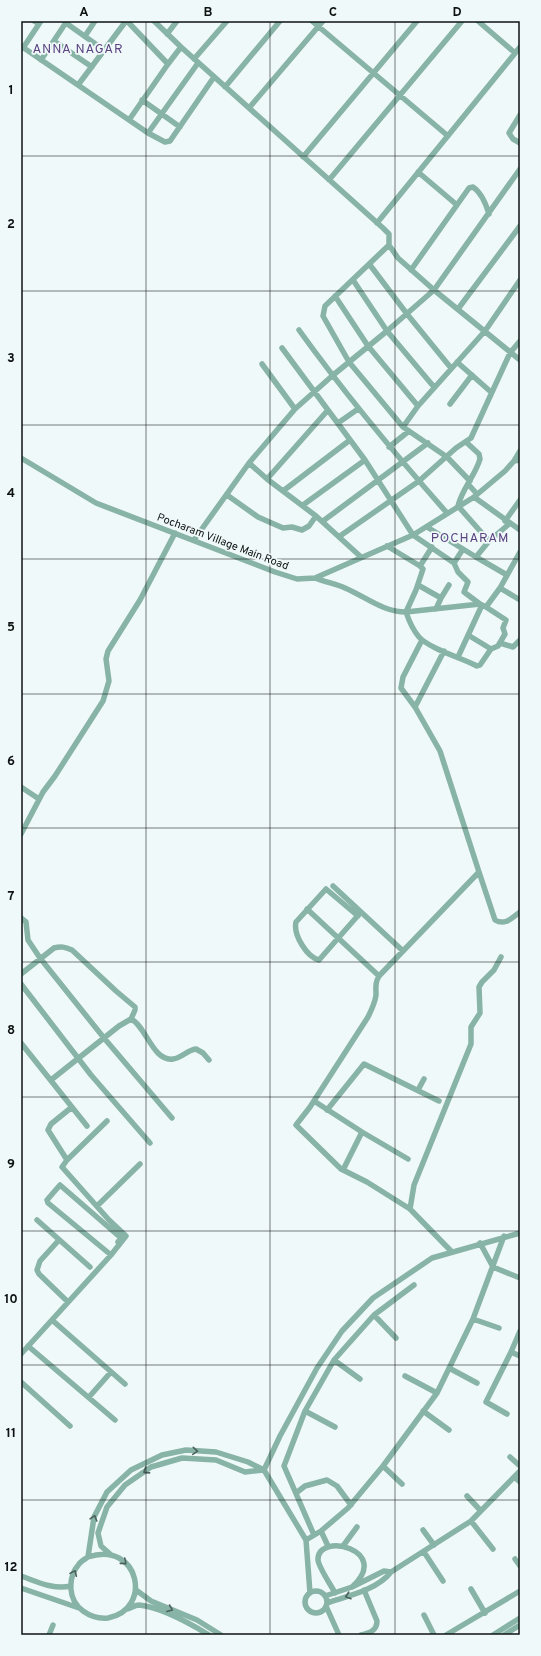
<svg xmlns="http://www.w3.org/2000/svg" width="541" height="1656" font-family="Overpass,sans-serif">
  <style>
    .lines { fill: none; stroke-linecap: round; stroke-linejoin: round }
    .minor { stroke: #88b3a7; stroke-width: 5.5 }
    .oneway { stroke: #4b625c }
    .grid { fill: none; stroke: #0e1212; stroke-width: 1; stroke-opacity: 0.55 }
    .labels { text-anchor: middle; stroke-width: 3.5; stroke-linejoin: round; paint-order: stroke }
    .street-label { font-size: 11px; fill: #0e1212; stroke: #f0f9f9 }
    .quarter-label { font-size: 13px; letter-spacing: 1px; fill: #5a4482; stroke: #f0f9f9 }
    .neatline { fill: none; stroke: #0e1212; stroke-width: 1.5 }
    .grid-label { font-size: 13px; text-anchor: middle; font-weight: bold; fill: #0e1212 }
  </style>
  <rect width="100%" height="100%" fill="#f0f9f9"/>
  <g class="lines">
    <!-- minor -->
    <path class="minor" d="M34 21 39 24
      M127 21 168 64
      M154 21 181 47 383 228 389 234V245L398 258 434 290 520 360
      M312 21 448 136
      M478 21 515 53
      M66 23 104 50
      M167 34 177 21
      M85 36 95 21
      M54 41 92 67
      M21 46 148 133 165 142 170 141 214 77
      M23 48 41 21
      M194 59 227 21
      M41 60 67 21
      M78 85 126 21
      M225 87 280 21
      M142 100 180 127
      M249 108 323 21
      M520 115 509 133 513 139 520 143
      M129 120 168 64 181 47
      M148 133 198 63
      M303 157 417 21
      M418 172 457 205
      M329 180 462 21
      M377 223 520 47
      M389 245 325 306 323 316 349 362 403 427 447 457 470 481
      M370 265 407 314 451 368
      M411 270 469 188 473 187C482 193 486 204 489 214
      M353 280 387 331 434 387
      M335 296 368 346 418 406
      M458 309 520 226
      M299 330C345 394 395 454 447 513
      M282 348 365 460 413 535 454 563 458 572 468 582 464 592 480 604
      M457 362 491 392
      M262 364 295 409
      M450 404 472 375
      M338 423 358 409
      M403 427 418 406 485 331 520 280
      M466 442 479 454 480 459C475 476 462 489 458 506L489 541
      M389 447 409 431
      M21 458 96 503 275 572 297 579 315 578 413 535 474 497 505 471 514 461 520 460
      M514 461 520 451
      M249 463 267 479 316 516 361 557
      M267 479 328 410
      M468 484 477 494
      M283 491 350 440
      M227 495 258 517 283 528 292 527 302 530 309 526 316 516
      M474 497 520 530
      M303 505 365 460
      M323 521 428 443
      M505 521 520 500
      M427 527 476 557 489 541 509 524
      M340 536 419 481 456 448 471 438 510 353 520 341
      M194 540 249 463 295 409 332 376 387 331 434 290 520 169
      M476 557 507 575
      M454 563 463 549
      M420 566 432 547
      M315 578C325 582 336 584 345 588 366 597 383 612 406 612L480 604 486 607 506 620 503 628 505 634 498 646 491 649 480 665 477 666C462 658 430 649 419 637 413 630 409 621 406 612L416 590 423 569 420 566 387 546
      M418 585 441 598 436 609
      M500 588 520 600
      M441 598 449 585
      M486 607 500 588 520 552
      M468 635 491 649
      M500 643 513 647 520 640
      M458 657 482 605
      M415 707 444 651
      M21 787 39 799
      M21 834 43 792 55 776 103 701 109 681 106 659 108 651 140 600 175 533
      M479 872 495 920C505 926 512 918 520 912
      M333 886 403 951
      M307 909 379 976
      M358 916 326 889 296 922C293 935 307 957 319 960L361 912
      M21 918 26 922 28 940 40 958 104 1038 172 1118
      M21 974 54 948C61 946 65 947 72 950L116 991 135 1007V1010L131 1019
      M21 984 91 1075 150 1143
      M21 1043 87 1126
      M51 1080 119 1026 131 1019C146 1026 153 1062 173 1059 182 1058 187 1050 196 1049L203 1053 209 1060
      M418 1090 424 1079
      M314 1101 362 1132 408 1159
      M327 1110 364 1064 439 1101
      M67 1160 48 1130 51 1124 72 1107
      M343 1170 362 1132
      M97 1206 140 1164
      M410 1209 367 1182 341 1169 296 1125 310 1107 368 1017C371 1011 375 1003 376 995 376 987 375 983 379 976L479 872 440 751 415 707 401 688 403 677 422 640
      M37 1220 90 1267
      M59 1240 40 1261 37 1270 39 1274 68 1302
      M480 1243 493 1267 520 1278
      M452 1252 410 1209 414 1185 471 1044V1027L480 1013 479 987 482 982 494 970 501 957
      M111 1255 48 1203 47 1200 60 1185 121 1238 118 1242
      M374 1315 396 1338
      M473 1319 499 1328
      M52 1320 125 1384
      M28 1346 115 1420
      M511 1352 520 1356
      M21 1354 111 1255 126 1236 109 1220 62 1167 67 1160 107 1121
      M334 1360 360 1379
      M449 1368 477 1383
      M405 1376 437 1393
      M21 1382 70 1426
      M89 1397 111 1372
      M305 1411 335 1427
      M423 1411 449 1430
      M507 1414 486 1402 511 1352 520 1331
      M510 1457 520 1466
      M383 1466 402 1484
      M264 1470 280 1436 317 1368 342 1331 373 1298 432 1258 520 1233
      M514 1477 520 1482
      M296 1493 305 1486 327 1480 337 1486 351 1505
      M467 1496 481 1511
      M471 1521 493 1549
      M423 1530 434 1545
      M321 1531 328 1546
      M314 1535 284 1466 305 1411 334 1360 374 1315 414 1285
      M306 1540 321 1531 348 1508 383 1466 437 1393 473 1319 504 1236
      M343 1546 357 1527
      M424 1552 443 1581
      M110 1554 101 1546 98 1533 107 1507 125 1485 151 1467 182 1458 216 1460 245 1472 263 1470
      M88 1557C140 1540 153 1610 108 1618 98 1619 90 1616 83 1611 68 1600 67 1578 79 1564 81 1561 85 1559 88 1557L94 1517 107 1492 131 1470 162 1455 186 1450 216 1452 248 1462 264 1470 306 1540 310 1593
      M515 1559 520 1566
      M21 1576C38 1582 53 1590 71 1586
      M21 1588 79 1608
      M471 1589 485 1613
      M136 1590 151 1601 197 1620 221 1635
      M305 1602a11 11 0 1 1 22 0a11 11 0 1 1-22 0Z
      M335 1593C331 1585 319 1568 318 1560 317 1531 393 1550 352 1587
      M325 1596 352 1587 384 1571 391 1572
      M327 1603C348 1596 377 1590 391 1572L471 1521 520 1471
      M326 1606 339 1635
      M127 1609C131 1608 135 1605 139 1605 160 1607 191 1624 209 1635
      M424 1615 434 1635
      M49 1635 53 1625
      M361 1635C369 1633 377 1631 377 1621L364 1590
      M446 1635 520 1591
      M493 1635 520 1618
      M504 1635 520 1625"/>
  </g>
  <!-- one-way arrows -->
  <defs><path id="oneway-chevron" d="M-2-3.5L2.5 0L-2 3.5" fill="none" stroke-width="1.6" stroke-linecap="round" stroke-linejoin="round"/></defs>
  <g class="oneway">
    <use href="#oneway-chevron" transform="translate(195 1451) rotate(4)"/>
    <use href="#oneway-chevron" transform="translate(146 1471) rotate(147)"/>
    <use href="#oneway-chevron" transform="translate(94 1518) rotate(-73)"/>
    <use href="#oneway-chevron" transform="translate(124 1562) rotate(41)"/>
    <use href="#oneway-chevron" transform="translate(74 1573) rotate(-66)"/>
    <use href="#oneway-chevron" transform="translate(348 1596) rotate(162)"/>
    <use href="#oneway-chevron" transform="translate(170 1609) rotate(22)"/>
  </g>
  <!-- grid -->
  <path class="grid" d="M146 21V1635M270 21V1635M395 21V1635M21 156H520M21 291H520M21 425H520M21 559H520M21 694H520M21 828H520M21 962H520M21 1097H520M21 1231H520M21 1365H520M21 1500H520"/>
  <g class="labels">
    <!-- street labels -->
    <g class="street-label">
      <text transform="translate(223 541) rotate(21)" y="4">Pocharam Village Main Road</text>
    </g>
    <!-- quarter labels -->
    <g class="quarter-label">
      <text x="78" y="53">ANNA NAGAR</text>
      <text x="470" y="542">POCHARAM</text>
    </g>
  </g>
  <!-- border -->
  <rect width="541" height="1656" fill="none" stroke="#f0f9f9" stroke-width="44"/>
  <rect x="22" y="22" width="497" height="1612" class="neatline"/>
  <g class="grid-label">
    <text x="84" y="16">A</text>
    <text x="208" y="16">B</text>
    <text x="333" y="16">C</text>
    <text x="457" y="16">D</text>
    <text x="11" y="94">1</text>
    <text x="11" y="228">2</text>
    <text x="11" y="362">3</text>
    <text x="11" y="497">4</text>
    <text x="11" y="631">5</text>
    <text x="11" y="765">6</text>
    <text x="11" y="900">7</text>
    <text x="11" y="1034">8</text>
    <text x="11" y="1168">9</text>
    <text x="11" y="1303">10</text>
    <text x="11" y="1437">11</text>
    <text x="11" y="1571">12</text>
  </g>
</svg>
